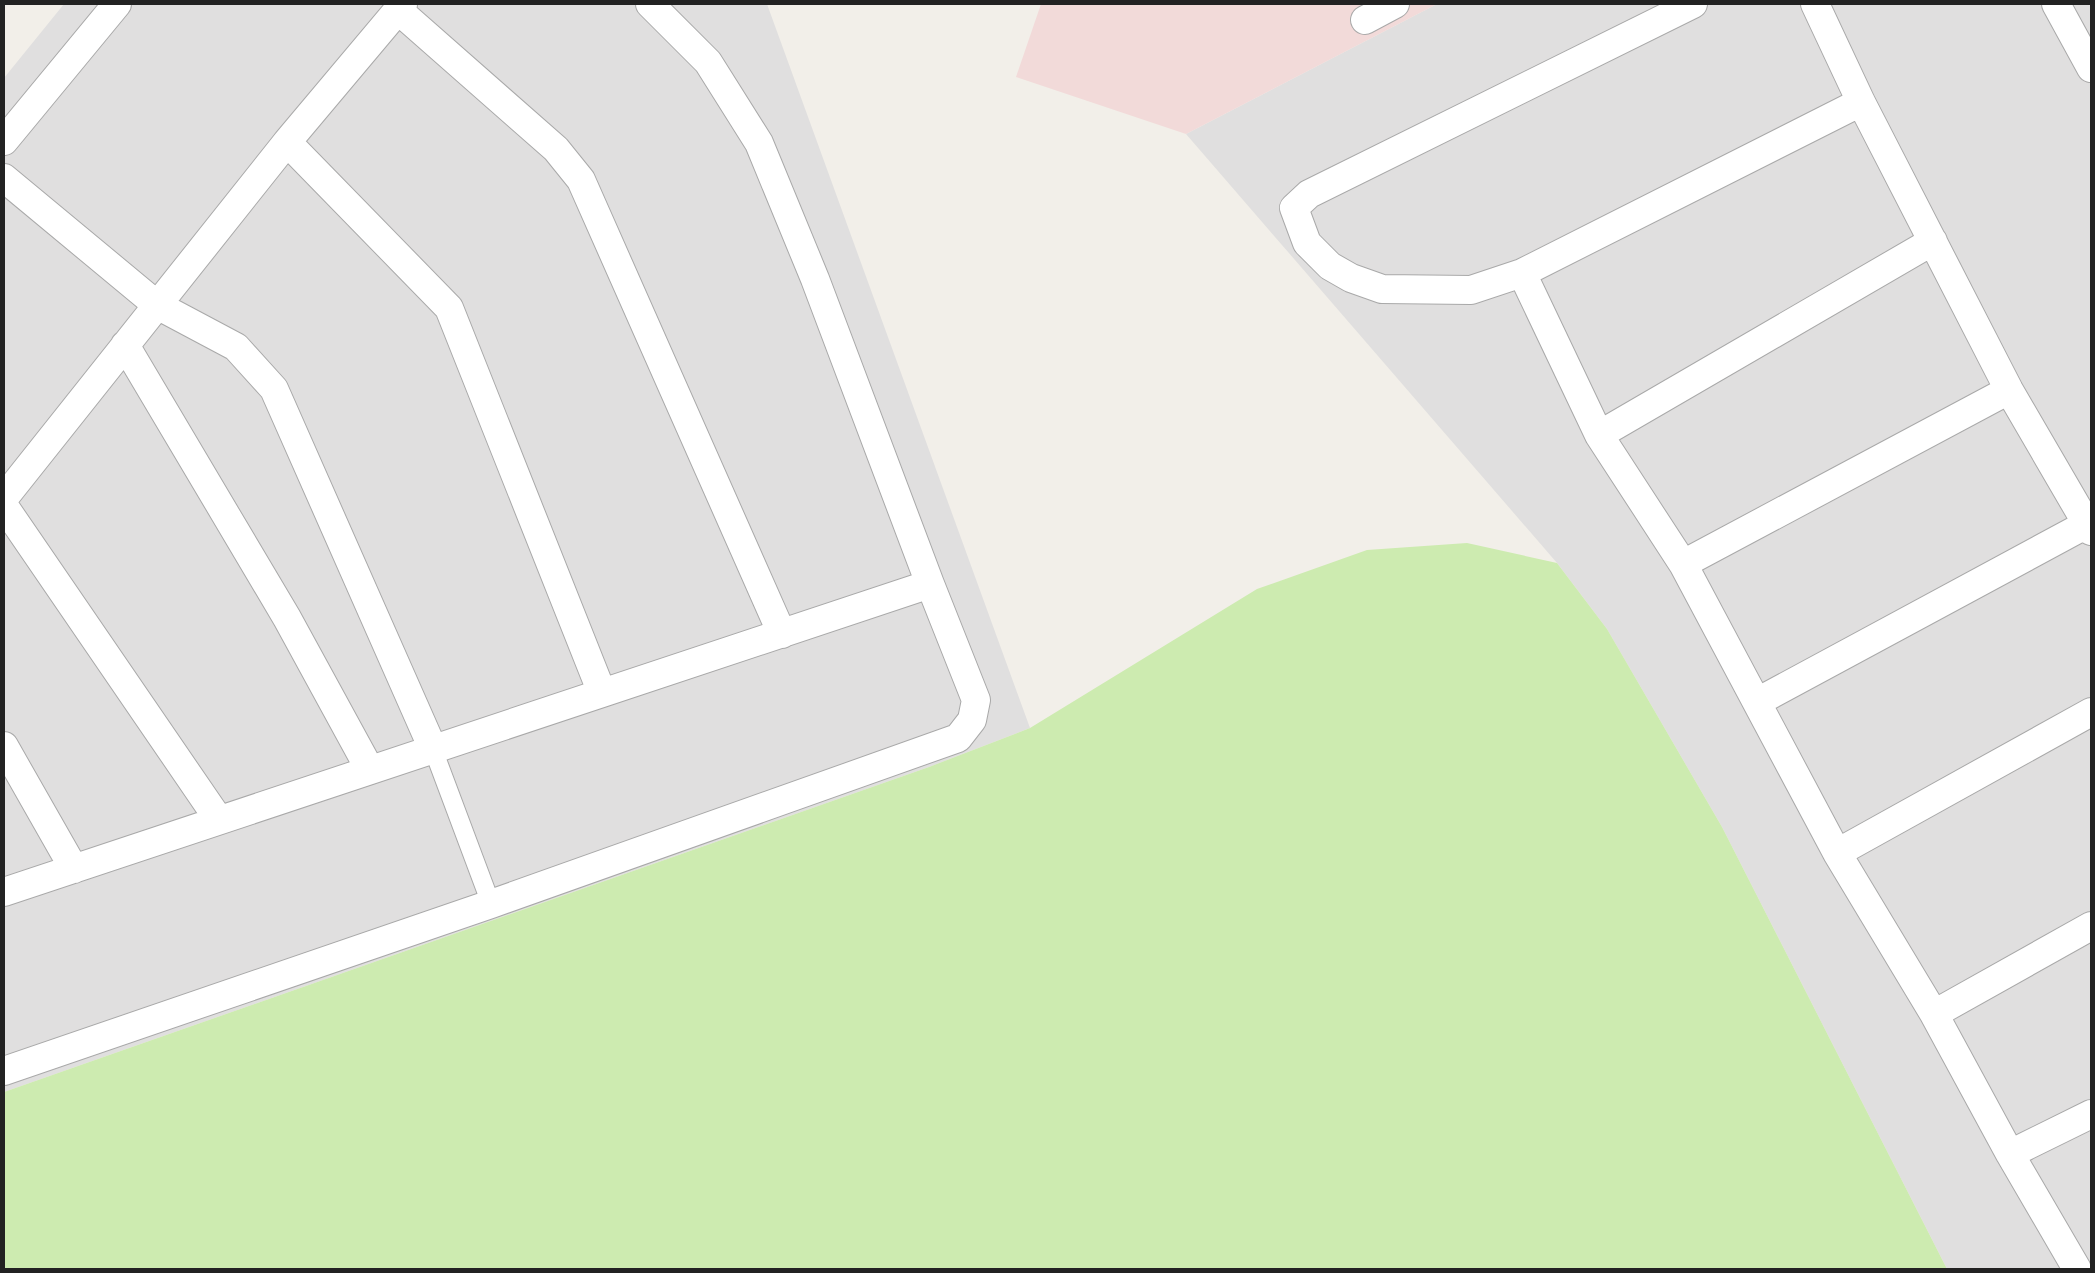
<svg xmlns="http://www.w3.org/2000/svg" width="2095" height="1273" font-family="Montserrat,sans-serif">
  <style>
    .residential { fill: #e0dfdf }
    .commercial { fill: #f2dad9 }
    .grass { fill: #cdebb0 }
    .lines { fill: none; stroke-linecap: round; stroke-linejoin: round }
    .lane-casing { stroke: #a9a9a9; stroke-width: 20 }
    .street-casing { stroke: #a9a9a9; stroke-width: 30 }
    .lane { stroke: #fff; stroke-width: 18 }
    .street { stroke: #fff; stroke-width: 28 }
  </style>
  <rect width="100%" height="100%" fill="#f2efe9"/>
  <!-- residential -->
  <path class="residential" d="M64 4H767L1030 728 929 767 4 1092V78Z
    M1437 4H2091V1269H1947L1722 827 1607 629 1557 563 1186 134Z"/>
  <!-- commercial -->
  <path class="commercial" d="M1041 4H1437L1186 134 1016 77Z"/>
  <!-- grass -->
  <path class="grass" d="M1467 543 1557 563 1607 629 1722 827 1947 1269H4V1092L929 767 1030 728 1257 589 1367 550Z"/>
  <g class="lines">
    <!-- lane casing -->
    <g class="lane-casing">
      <path id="lane" d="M433 749 491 904"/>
    </g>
    <!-- street casing -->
    <g class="street-casing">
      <path id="street" d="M1693 4 1309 194 1294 208 1307 243 1330 266 1351 278 1382 289 1471 290 1522 273 1599 435 1683 564 1837 853 1934 1014 2010 1154 2077 1269
        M1815 4 1861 102 2009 390 2091 531
        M2056 4 2091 68
        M398 10 556 149 581 180 782 634
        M1365 20 1395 4
        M4 141 117 4
        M287 142 449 308 602 693
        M4 178 157 305 236 347 274 389 433 749
        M1522 273 1861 102
        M125 345 287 618 370 770
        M1599 435 1933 241
        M4 498 287 142 403 4
        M4 506 219 820
        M1683 564 2009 390
        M1757 702 2087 524
        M4 746 74 869
        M1837 853 2091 712
        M4 892 930 584 815 279 759 143 708 62 650 4
        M1934 1014 2091 926
        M4 1071 491 904 958 738 972 720 976 700 930 584
        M2010 1154 2091 1114"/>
    </g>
    <!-- lane -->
    <use href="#lane" class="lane"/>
    <!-- street -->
    <use href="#street" class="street"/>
  </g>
  <!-- border -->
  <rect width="2095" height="1273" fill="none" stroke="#222222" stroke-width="10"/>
</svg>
